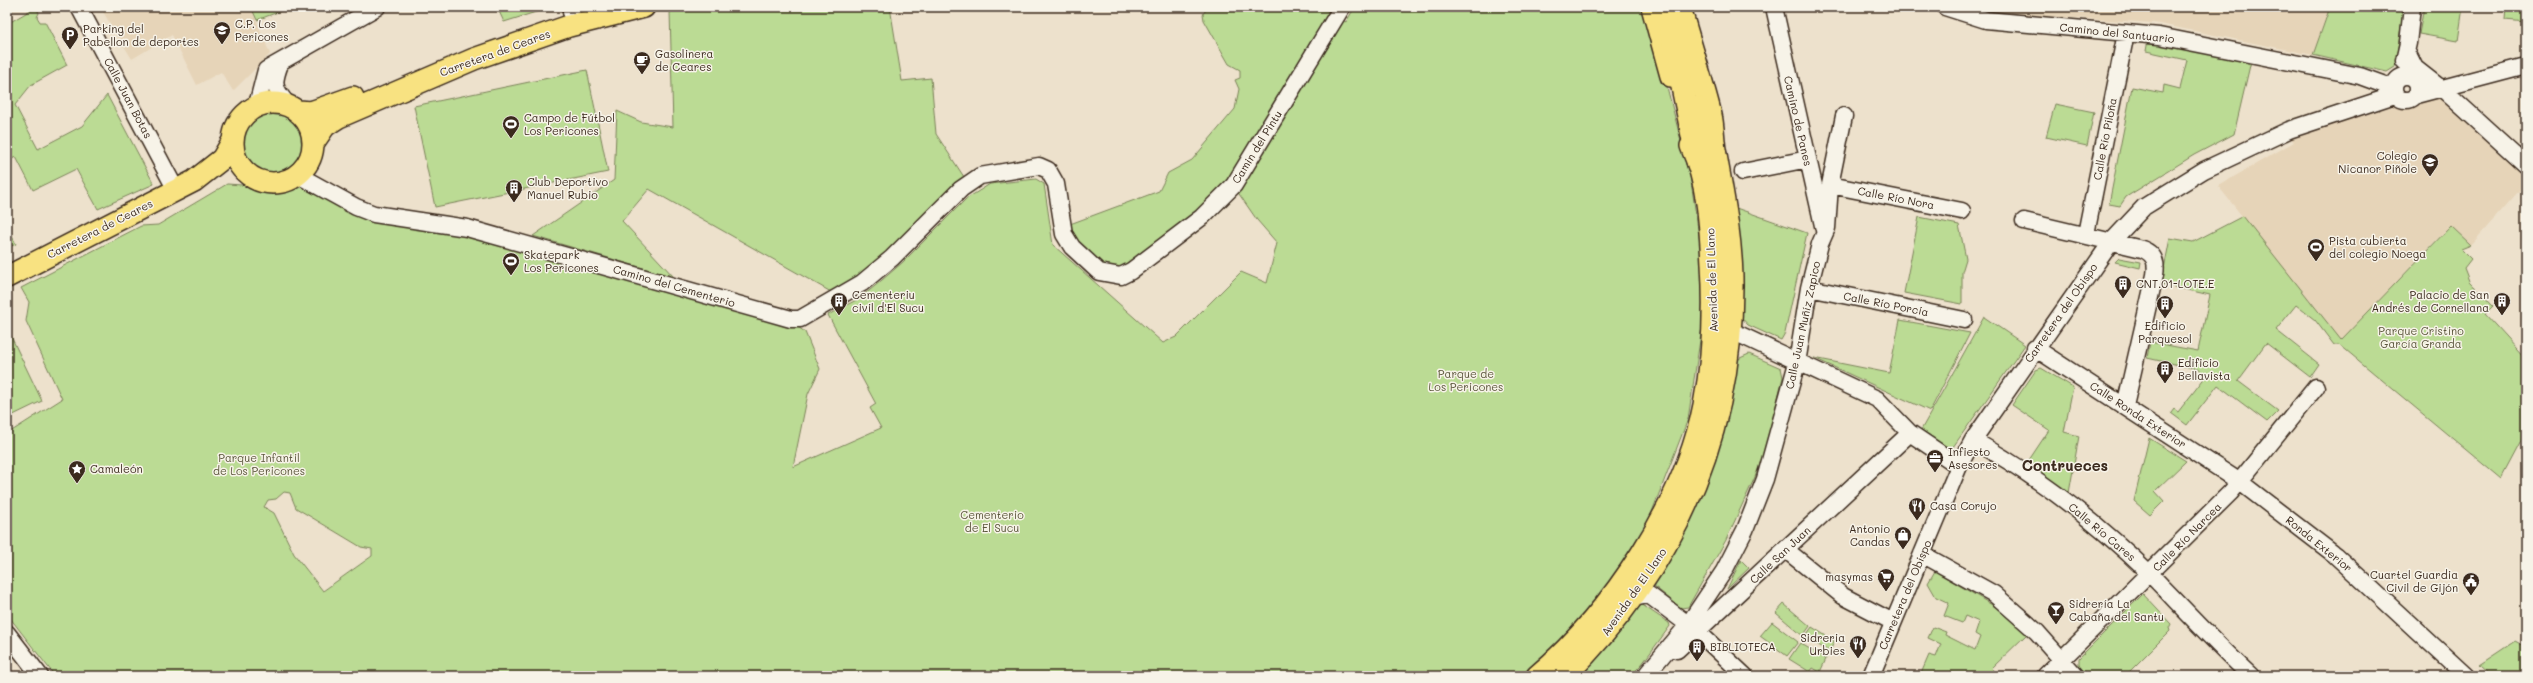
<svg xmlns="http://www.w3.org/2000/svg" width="2533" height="683" font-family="Mali,sans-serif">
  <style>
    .built { fill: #e6d4b8 }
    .green { fill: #bbdb94; stroke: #7b8259; fill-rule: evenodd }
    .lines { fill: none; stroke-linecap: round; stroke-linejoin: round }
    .minor-casing { stroke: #3b2a1e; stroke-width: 19 }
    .major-casing { stroke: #3b2a1e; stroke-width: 24 }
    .highway-casing { stroke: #3b2a1e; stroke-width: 25 }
    .minor { stroke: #f7f3e8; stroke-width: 16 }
    .major { stroke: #f8e281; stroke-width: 21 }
    .highway { stroke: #f8e281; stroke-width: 22 }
    .labels { text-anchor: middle; stroke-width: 3; stroke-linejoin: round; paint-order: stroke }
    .poi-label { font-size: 11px; fill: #3b2a1e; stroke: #f7f3e8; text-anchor: start }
    .street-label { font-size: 11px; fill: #3b2a1e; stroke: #f7f3e8 }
    .park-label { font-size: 11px; fill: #5b563c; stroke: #f7f3e8 }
    .district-label { font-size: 15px; font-weight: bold; fill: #3b2a1e; stroke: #f7f3e8 }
  </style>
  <rect width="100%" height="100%" fill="#ede1cc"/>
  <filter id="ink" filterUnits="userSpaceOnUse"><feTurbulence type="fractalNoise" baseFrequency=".025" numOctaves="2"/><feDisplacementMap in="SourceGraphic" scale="8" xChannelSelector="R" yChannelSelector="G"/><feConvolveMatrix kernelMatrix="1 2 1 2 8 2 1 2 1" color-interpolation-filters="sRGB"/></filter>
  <g filter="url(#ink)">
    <!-- built -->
    <path class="built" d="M100 7H251L270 54 233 91 221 72 197 85 172 35 132 59Z
      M1977 7H2330L2313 55 2155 23 2042 16 1992 11Z
      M2440 94 2526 172V183L2471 245 2450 226 2341 340 2218 186 2294 142 2289 136 2382 109Z"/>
    <!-- green -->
    <path class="green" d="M36 7 39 13 37 17 40 22H45L67 65 31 85 15 105 38 149 82 126 107 95 154 184 98 209 76 169 33 190 16 157 7 161V24Z
      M251 7H291L257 20Z
      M497 7H552L504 22Z
      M691 7H890L902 81 931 78 936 134 966 180C924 221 885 265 831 292L649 189 622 221 674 277 533 236 614 180 617 111 641 122 673 127 670 11Z
      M1208 7H1321L1346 22 1355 7H1646L1690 175 1703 263 1702 327 1688 419 1648 522 1610 584 1573 629 1545 658 1522 676H55L7 614V434L62 399 26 321 29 302 21 288 141 226 158 225 227 184 242 185 269 194 286 191 303 183 354 212 467 231 791 322 805 332 820 369 808 394 793 467 881 428 870 408 876 404 828 315 860 298 875 286 903 262 966 199 990 184 1036 179 1044 184 1053 245 1163 343 1176 337 1241 272 1267 283 1277 243 1257 220 1228 178 1200 208 1122 269 1107 268 1073 238 1070 224 1159 191 1168 173 1192 160 1235 109 1239 89 1235 80 1240 78V70L1229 64 1204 20 1203 14ZM284 492 290 493 296 508 361 547 372 549V556L323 591 294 554 274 513 264 507 268 500 276 499Z
      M2330 7H2404L2395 67 2387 72 2313 55Z
      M2424 7H2463L2458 41 2419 34Z
      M2506 7H2526V22L2505 20Z
      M2148 40 2251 61 2234 134 2194 155 2126 197 2120 206 2109 204 2132 87 2163 93 2164 85 2180 89 2187 60 2146 51Z
      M587 70 608 172 435 207 414 106Z
      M2055 104 2094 112 2087 146 2046 137Z
      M239 143a32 32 0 1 1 64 0a32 32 0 1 1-64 0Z
      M1736 208 1807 233 1785 333 1781 340 1748 325 1741 317 1740 247Z
      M2243 216 2341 340 2451 226 2471 245 2461 249 2471 259 2464 268 2469 281 2493 306 2485 314 2526 359V432L2501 479 2340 345H2334L2315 320 2296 305 2276 330 2319 364 2310 377 2266 343 2238 381 2278 411 2267 422 2218 385 2187 425 2171 413 2174 409 2178 412 2206 376 2197 369 2147 358 2150 342 2198 351 2210 295 2161 284 2170 238 2193 242Z
      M1919 217 1959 225 1966 259 1962 272V304L1904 293Z
      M7 227 16 244 7 248Z
      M2119 258 2141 262 2140 268 2115 262Z
      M1984 317 2025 345 1953 447H1945L1921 430Z
      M1900 320 1970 333 1930 411 1814 358 1889 373Z
      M7 328 42 401 7 418Z
      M1749 354 1781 368 1783 377 1765 451 1755 477 1726 540 1688 607 1681 608 1655 587 1654 579 1736 363 1740 358Z
      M2041 368 2073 387 2064 432 2079 436 2069 493 2027 463 2049 430 2012 405 2036 370Z
      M2149 438 2186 461 2155 491 2164 501 2150 515 2134 501Z
      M1741 560 1749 568 1727 589Z
      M1935 571 2004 612 2027 634 1992 668 1998 676H1920L1929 655 1936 657 1941 644 1928 638 1933 627 1946 632 1945 635 1975 650 1980 637 1975 634 1979 622 1965 616 1962 623 1944 616 1949 603 1936 597 1928 583Z
      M2143 594 2171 624 2169 628 2170 631 2125 676H2088L2079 666V658Z
      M1641 604 1669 623 1670 626 1642 664 1630 676H1577L1599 656Z
      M1784 604 1810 626 1803 636 1776 613Z
      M1772 622 1798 642 1787 656 1760 636Z
      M1812 627 1834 641 1830 652 1805 637Z
      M2515 641 2526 647V676H2491L2479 665Z
      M1800 643 1826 659 1820 672 1813 668 1810 672 1789 659Z"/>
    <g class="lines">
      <!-- minor casing -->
      <g class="minor-casing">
        <path id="minor" d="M79 7 176 190
          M1774 7 1824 230
          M1945 7 1986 20 2159 36 2360 76 2393 88
          M571 12 573 7
          M2407 52 2415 68 2447 93 2526 165
          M2404 61 2408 43 2412 7
          M280 64C272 85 274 88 288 105
          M2394 88a12 12 0 1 1 24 0a12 12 0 1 1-24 0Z
          M2416 95 2526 66
          M257 105 266 70 377 7
          M1743 172 1808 159
          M298 175 356 207 374 214 467 228 791 319H800L862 283 892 258 961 189 980 176 1039 166 1048 170 1056 184 1064 234 1072 247 1099 272 1121 276 1131 271 1202 217 1234 185 1342 7
          M1830 185 1962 211
          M2024 221 2142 249C2155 254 2157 263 2155 275L2125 406
          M2086 234 2124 43
          M1809 288 1964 320
          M1730 330 1877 399 1910 433 1959 466
          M2035 348 2240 482 2335 555 2466 676
          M1973 440C2037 476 2098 523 2151 575 2184 609 2216 644 2251 676
          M1786 550 1843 596 1893 622
          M1922 554 1994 594 2037 632 2076 676
          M1633 598 1649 595 1698 632 1745 676
          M7 633 40 676
          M1677 650 1910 433
          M1645 676 1688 625 1724 571 1745 530 1765 479 1797 363 1809 288 1820 244 1827 228 1830 185 1844 116
          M1871 676 1959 466 1973 440 2112 241 2144 207 2204 170 2289 130 2395 95
          M2045 676 2231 492 2316 387"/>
      </g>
      <!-- major casing -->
      <g class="major-casing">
        <path id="major" d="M1652 7 1671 76
          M233 143a40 40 0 1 1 80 0a40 40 0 1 1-80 0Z
          M299 111 311 112 353 97
          M314 142 325 126 339 117 474 59 569 26 644 7
          M7 277 194 181 222 159 232 142
          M1537 676C1612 612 1685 503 1704 405 1713 359 1715 312 1712 264 1710 224 1708 183 1691 146
          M1565 676C1676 566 1734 433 1732 277 1731 235 1723 195 1716 155 1713 142 1714 128 1711 115 1702 79 1690 43 1680 7"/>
      </g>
      <!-- highway casing -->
      <g class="highway-casing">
        <path id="highway" d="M1666 7 1698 162
          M1698 108 1715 154"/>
      </g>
      <!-- minor -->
      <use href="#minor" class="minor"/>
      <!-- major -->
      <use href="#major" class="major"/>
      <!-- highway -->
      <use href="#highway" class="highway"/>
    </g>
  </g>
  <!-- icons -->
  <defs>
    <g id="school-pin" transform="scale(0.9)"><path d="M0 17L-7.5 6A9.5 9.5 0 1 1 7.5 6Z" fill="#3b2a1e" stroke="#f7f3e8"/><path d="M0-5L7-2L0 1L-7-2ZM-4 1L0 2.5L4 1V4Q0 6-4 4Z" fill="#fff"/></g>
    <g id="parking-pin" transform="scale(0.9)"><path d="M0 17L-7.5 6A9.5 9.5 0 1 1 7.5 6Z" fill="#3b2a1e" stroke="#f7f3e8"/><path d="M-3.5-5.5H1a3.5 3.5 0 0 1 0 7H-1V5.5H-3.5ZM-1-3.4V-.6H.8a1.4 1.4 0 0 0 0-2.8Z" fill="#fff"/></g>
    <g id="cafe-pin" transform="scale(0.9)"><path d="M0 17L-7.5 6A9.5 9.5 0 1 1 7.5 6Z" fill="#3b2a1e" stroke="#f7f3e8"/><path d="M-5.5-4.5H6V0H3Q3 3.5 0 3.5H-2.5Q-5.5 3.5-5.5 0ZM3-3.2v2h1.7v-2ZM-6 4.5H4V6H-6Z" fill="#fff"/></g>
    <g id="stadium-pin" transform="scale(0.9)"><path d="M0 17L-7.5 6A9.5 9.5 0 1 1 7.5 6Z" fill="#3b2a1e" stroke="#f7f3e8"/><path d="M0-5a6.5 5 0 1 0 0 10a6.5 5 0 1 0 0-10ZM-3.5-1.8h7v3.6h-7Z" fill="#fff"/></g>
    <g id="building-pin" transform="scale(0.9)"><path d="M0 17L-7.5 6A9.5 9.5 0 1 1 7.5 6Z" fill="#3b2a1e" stroke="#f7f3e8"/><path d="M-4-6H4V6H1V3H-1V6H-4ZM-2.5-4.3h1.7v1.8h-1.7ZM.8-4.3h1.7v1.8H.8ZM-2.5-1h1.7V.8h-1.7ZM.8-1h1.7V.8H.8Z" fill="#fff"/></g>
    <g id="office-pin" transform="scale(0.9)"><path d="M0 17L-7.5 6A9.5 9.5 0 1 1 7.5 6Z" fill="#3b2a1e" stroke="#f7f3e8"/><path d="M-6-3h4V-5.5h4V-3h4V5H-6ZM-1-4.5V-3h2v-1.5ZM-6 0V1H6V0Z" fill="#fff"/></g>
    <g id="sight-pin" transform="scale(0.9)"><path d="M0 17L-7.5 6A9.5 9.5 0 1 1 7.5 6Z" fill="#3b2a1e" stroke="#f7f3e8"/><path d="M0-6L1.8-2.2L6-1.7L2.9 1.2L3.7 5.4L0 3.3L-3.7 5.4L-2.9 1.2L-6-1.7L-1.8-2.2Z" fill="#fff"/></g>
    <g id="restaurant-pin" transform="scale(0.9)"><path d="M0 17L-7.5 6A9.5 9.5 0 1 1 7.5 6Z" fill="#3b2a1e" stroke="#f7f3e8"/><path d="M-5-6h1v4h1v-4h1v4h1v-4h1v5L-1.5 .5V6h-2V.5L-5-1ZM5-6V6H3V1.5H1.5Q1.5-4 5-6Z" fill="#fff"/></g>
    <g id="shop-pin" transform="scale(0.9)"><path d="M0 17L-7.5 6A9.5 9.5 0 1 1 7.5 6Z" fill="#3b2a1e" stroke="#f7f3e8"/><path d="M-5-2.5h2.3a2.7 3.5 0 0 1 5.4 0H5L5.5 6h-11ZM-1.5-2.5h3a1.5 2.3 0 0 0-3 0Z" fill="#fff"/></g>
    <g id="supermarket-pin" transform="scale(0.9)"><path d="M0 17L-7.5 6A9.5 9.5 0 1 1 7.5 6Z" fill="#3b2a1e" stroke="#f7f3e8"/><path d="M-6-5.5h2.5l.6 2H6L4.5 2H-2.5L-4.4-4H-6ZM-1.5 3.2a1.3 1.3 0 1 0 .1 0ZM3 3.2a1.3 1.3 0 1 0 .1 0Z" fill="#fff"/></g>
    <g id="civic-pin" transform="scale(0.9)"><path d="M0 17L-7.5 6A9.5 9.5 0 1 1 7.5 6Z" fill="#3b2a1e" stroke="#f7f3e8"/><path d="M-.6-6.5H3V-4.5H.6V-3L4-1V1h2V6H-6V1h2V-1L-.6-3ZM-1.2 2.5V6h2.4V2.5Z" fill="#fff"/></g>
    <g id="bar-pin" transform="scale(0.9)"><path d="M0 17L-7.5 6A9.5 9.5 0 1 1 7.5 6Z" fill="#3b2a1e" stroke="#f7f3e8"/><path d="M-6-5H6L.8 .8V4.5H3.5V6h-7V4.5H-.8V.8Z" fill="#fff"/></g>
  </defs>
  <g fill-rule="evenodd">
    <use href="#school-pin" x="222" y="30"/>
    <use href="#parking-pin" x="70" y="35"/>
    <use href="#cafe-pin" x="642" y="60"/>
    <use href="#stadium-pin" x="511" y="124"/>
    <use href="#school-pin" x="2430" y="162"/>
    <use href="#building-pin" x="514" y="188"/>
    <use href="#stadium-pin" x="2316" y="247"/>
    <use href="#stadium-pin" x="511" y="261"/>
    <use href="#building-pin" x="2123" y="284"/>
    <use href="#building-pin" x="839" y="301"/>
    <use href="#building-pin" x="2502" y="301"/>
    <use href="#building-pin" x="2165" y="304"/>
    <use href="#building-pin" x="2165" y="369"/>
    <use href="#office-pin" x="1935" y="458"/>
    <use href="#sight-pin" x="77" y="469"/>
    <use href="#restaurant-pin" x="1917" y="506"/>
    <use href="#shop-pin" x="1903" y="535"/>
    <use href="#supermarket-pin" x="1886" y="577"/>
    <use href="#civic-pin" x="2471" y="581"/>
    <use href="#bar-pin" x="2056" y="610"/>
    <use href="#restaurant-pin" x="1858" y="644"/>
    <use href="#building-pin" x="1697" y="647"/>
  </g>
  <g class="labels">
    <!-- poi labels -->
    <g class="poi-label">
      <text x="235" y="28">C.P. Los<tspan x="235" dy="13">Pericones</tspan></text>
      <text x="83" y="33">Parking del<tspan x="83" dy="13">Pabellon de deportes</tspan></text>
      <text x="655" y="58">Gasolinera<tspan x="655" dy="13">de Ceares</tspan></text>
      <text x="524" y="122">Campo de Fútbol<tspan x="524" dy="13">Los Pericones</tspan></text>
      <text x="2417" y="160" text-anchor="end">Colegio<tspan x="2417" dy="13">Nicanor Piñole</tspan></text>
      <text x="527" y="186">Club Deportivo<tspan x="527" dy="13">Manuel Rubio</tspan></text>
      <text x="2329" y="245">Pista cubierta<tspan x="2329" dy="13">del colegio Noega</tspan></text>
      <text x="524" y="259">Skatepark<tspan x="524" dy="13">Los Pericones</tspan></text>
      <text x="2136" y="288">CNT.01-LOTE.E</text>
      <text x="852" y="299">Cementeriu<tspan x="852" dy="13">civil d'El Sucu</tspan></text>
      <text x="2489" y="299" text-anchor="end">Palacio de San<tspan x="2489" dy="13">Andrés de Cornellana</tspan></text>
      <text x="2165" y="330" text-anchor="middle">Edificio<tspan x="2165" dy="13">Parquesol</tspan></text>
      <text x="2178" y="367">Edificio<tspan x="2178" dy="13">Bellavista</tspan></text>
      <text x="1948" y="456">Infiesto<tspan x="1948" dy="13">Asesores</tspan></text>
      <text x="90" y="473">Camaleón</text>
      <text x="1930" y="510">Casa Corujo</text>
      <text x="1890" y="533" text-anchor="end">Antonio<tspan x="1890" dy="13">Candas</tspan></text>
      <text x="2458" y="579" text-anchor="end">Cuartel Guardia<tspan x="2458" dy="13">Civil de Gijón</tspan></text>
      <text x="1873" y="581" text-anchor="end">masymas</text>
      <text x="2069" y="608">Sidrería La<tspan x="2069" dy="13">Cabaña del Santu</tspan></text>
      <text x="1845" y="642" text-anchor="end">Sidreria<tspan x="1845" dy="13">Urbies</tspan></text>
      <text x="1710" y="651">BIBLIOTECA</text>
    </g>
    <!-- street labels -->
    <g class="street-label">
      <text transform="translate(2117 33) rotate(6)" y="4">Camino del Santuario</text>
      <text transform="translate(495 53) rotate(-20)" y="4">Carretera de Ceares</text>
      <text transform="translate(128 98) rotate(62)" y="4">Calle Juan Botas</text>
      <text transform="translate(1798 121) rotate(77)" y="4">Camino de Panes</text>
      <text transform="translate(2105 139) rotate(-79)" y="4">Calle Río Piloña</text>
      <text transform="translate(1257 147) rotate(-58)" y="4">Camin del Pintu</text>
      <text transform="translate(1896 198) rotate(11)" y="4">Calle Río Nora</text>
      <text transform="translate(100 229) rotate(-27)" y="4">Carretera de Ceares</text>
      <text transform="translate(1712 280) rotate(-92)" y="4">Avenida de El Llano</text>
      <text transform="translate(674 286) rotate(16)" y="4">Camino del Cementerio</text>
      <text transform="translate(1886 304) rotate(11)" y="4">Calle Río Porcía</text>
      <text transform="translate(2061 313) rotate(-55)" y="4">Carretera del Obispo</text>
      <text transform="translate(1803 325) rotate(-78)" y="4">Calle Juan Muñíz Zapico</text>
      <text transform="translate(2138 415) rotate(33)" y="4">Calle Ronda Exterior</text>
      <text transform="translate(2102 532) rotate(40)" y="4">Calle Río Cares</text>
      <text transform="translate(2187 537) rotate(-45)" y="4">Calle Río Narcea</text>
      <text transform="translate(2319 544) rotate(39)" y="4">Ronda Exterior</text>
      <text transform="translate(1780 555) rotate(-43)" y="4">Calle San Juan</text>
      <text transform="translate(1634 592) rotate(-55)" y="4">Avenida de El Llano</text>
      <text transform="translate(1905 595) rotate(-67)" y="4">Carretera del Obispo</text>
    </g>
    <!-- park labels -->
    <g class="park-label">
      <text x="2421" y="335">Parque Cristino<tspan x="2421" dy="13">García Granda</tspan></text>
      <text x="1466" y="378">Parque de<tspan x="1466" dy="13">Los Pericones</tspan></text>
      <text x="259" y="462">Parque Infantil<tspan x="259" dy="13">de Los Pericones</tspan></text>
      <text x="992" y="519">Cementerio<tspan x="992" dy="13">de El Sucu</tspan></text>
    </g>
    <!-- district labels -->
    <g class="district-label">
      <text x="2065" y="471">Contrueces</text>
    </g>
  </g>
  <!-- margin -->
  <rect width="2533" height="683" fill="none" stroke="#f7f3e8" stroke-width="24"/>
  <rect x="12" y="12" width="2509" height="659" fill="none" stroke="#3b2a1e" stroke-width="1.5" filter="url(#ink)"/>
</svg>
